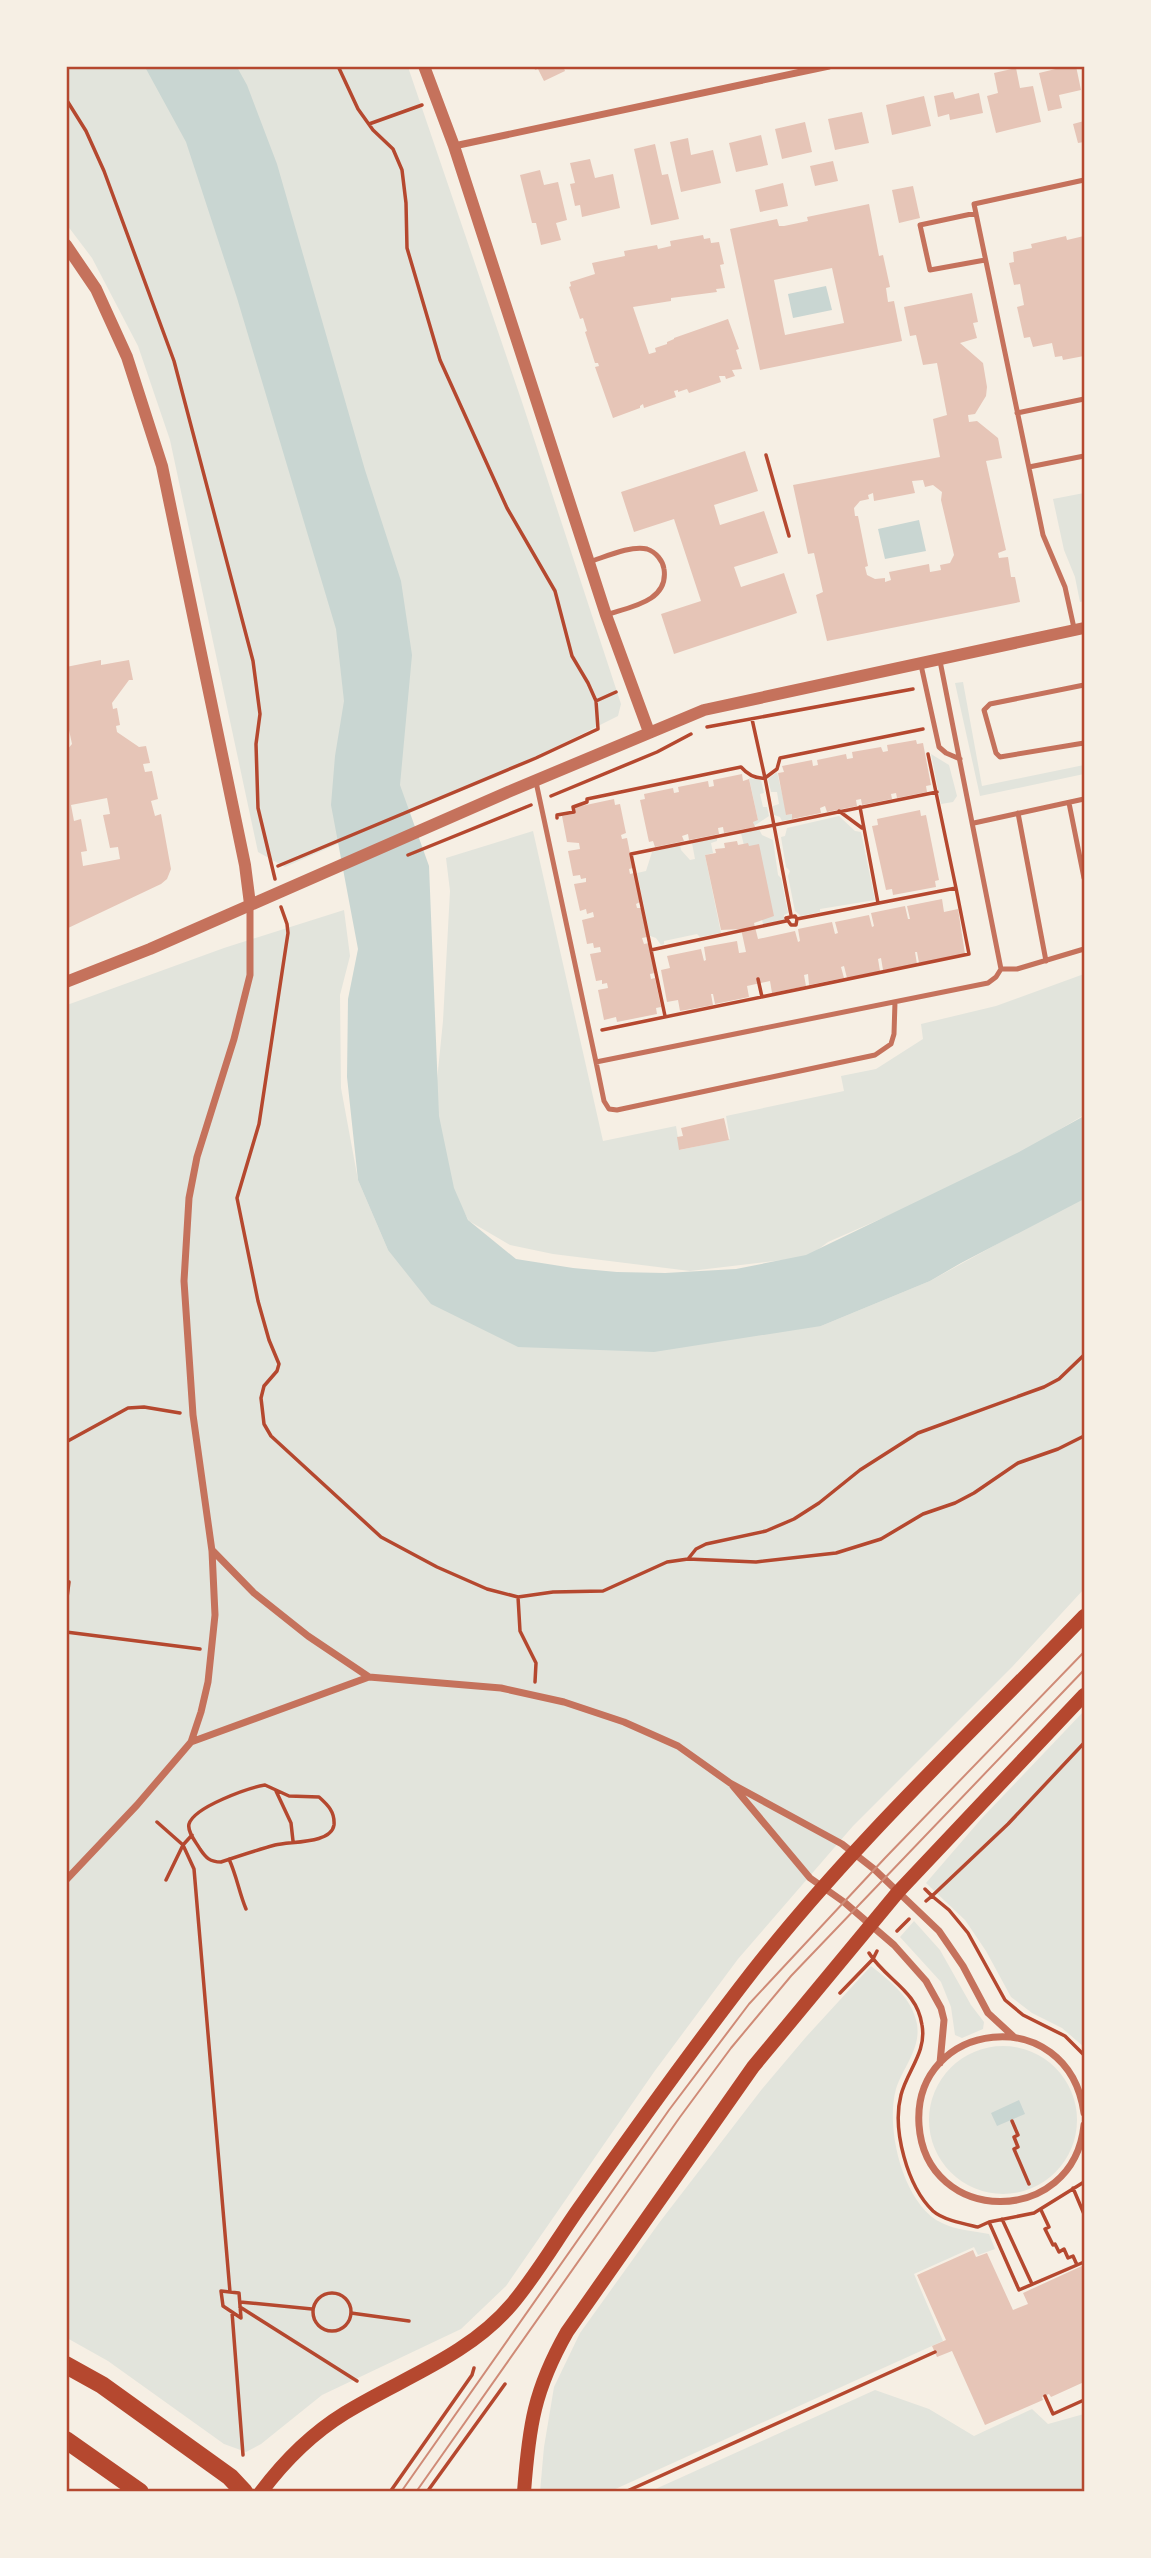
<svg xmlns="http://www.w3.org/2000/svg" width="1151" height="2558" font-family="'Public Sans',sans-serif">
  <style>
    .green { fill: #e2e4dc }
    .water { fill: #c9d6d2 }
    .building { fill: #e6c5b7; fill-rule: evenodd }
    .lines { fill: none; stroke-linecap: round; stroke-linejoin: round }
    .path { stroke: #b5482f; stroke-width: 3.5 }
    .service { stroke: #c5725c; stroke-width: 5 }
    .minor { stroke: #c5725c; stroke-width: 7 }
    .tertiary { stroke: #c5725c; stroke-width: 12 }
    .secondary { stroke: #b5482f; stroke-width: 14 }
    .primary { stroke: #b5482f; stroke-width: 18 }
    .tram { stroke: #cf8b77; stroke-width: 2 }
    .neatline { fill: none; stroke: #b5482f; stroke-width: 2.5 }
  </style>
  <rect width="100%" height="100%" fill="#f6efe4"/>
  <!-- green -->
  <path class="green" d="M67 67H408L522 402 621 704 618 716 494 778 428 804 285 867 258 852 170 440 138 346 92 258 67 225Z
    M1084 493V601L1080 602 1075 577 1064 550 1053 499Z
    M963 682 982 786 1084 765V774L980 796 955 683Z
    M931 754 949 765 957 796 953 802 941 804Z
    M777 772 787 815 792 814 793 819 782 821 780 817 774 815 773 806 779 804 777 792H771L768 779Z
    M749 778 761 780 764 793 760 794 763 807H767L769 816 754 826 753 821 758 820Z
    M839 816 855 831 861 832 875 900 820 909V912L801 916 795 911 788 876 790 871 786 867 781 837 785 836 787 828Z
    M759 829 762 835 773 840 778 875 781 878 788 913 784 915V920L763 924 741 833Z
    M533 831 603 1141 676 1126 680 1150 730 1139 726 1116 844 1091 841 1076 876 1069 923 1039 921 1024 996 1006 1084 974V1115L990 1171 828 1242 808 1257 690 1271 553 1254 510 1245 469 1221 442 1171 434 1110 443 1021 450 891 446 858Z
    M717 838V841L711 843 713 853 705 855 721 933 700 937 697 934 664 941V944L661 945 656 938 650 936 637 873 646 871 652 852 680 845 681 850 690 860 695 859 692 843Z
    M344 910 350 956 340 995 341 1088 358 1180 388 1250 821 1326 930 1281 1084 1196V1589L1012 1667 853 1826 738 1959 654 2072 506 2286 461 2329 322 2395 261 2444 246 2452 224 2444 108 2361 67 2338V1005L224 948Z
    M1084 1711V2047L1062 2028 1032 2013 1011 1997 986 1951 965 1920 926 1883 982 1818Z
    M914 1921 940 1950 971 2005 984 2022 983 2029 962 2038 955 2035 951 2007 941 1982 900 1937Z
    M871 1966C891 1982 912 1998 917 2024 921 2049 903 2067 896 2089 885 2128 903 2205 942 2223 955 2230 974 2231 989 2234L995 2249 978 2255 974 2247 914 2274 943 2341 611 2491 540 2492 544 2447 554 2387 580 2333 659 2223 762 2089 806 2037Z
    M929 2120a74 74 0 1 1 148 0a74 74 0 1 1-148 0Z
    M875 2390 929 2409 974 2436 1032 2409 1048 2424 1084 2414V2491H651Z"/>
  <!-- water -->
  <path class="water" d="M145 67H237L247 85 277 164 365 470 401 581 412 655 400 785 429 866 439 1116 454 1188 468 1220 516 1259 573 1268 617 1272 665 1273 736 1269 806 1255 1019 1152 1084 1116V1199L961 1263 930 1281 821 1326 654 1352 518 1347 431 1304 388 1250 358 1180 347 1077 348 999 358 949 331 805 335 756 344 701 336 629 237 298 186 142Z
    M826 286 832 310 793 318 788 294Z
    M919 520 926 551 885 559 878 529Z
    M1019 2100 1025 2114 997 2126 991 2113Z"/>
  <!-- building -->
  <path class="building" d="M534 66H563L565 71 544 81 538 69 535 70Z
    M1068 66H1076L1081 90 1059 95 1062 108 1048 111 1039 73Z
    M1016 68 1020 88 1033 86 1041 122 996 133 987 96 998 93 994 73Z
    M953 92 955 99 979 93 983 113 950 120 949 114 938 117 934 96Z
    M924 96 931 126 892 135 886 105Z
    M862 112 869 143 835 150 828 119Z
    M1084 121V142L1078 143 1073 124Z
    M805 122 812 152 782 159 775 129Z
    M761 135 768 165 736 172 729 143Z
    M688 138 691 155 713 150 721 183 681 192 670 142Z
    M655 144 662 175 668 174 679 219 651 225 634 149Z
    M590 159 595 178 613 174 620 208 582 217 580 205 575 206 570 184 575 183 570 163Z
    M833 161 838 181 815 186 810 166Z
    M540 170 544 185 558 182 567 220 556 223 561 240 541 245 536 223H532L520 175Z
    M783 183 788 206 760 212 755 190Z
    M913 186 920 218 899 223 892 190Z
    M869 204 879 256 883 255 890 287 886 288 888 302 894 301 902 341 760 370 730 229 777 219 779 226H784L808 221 807 217ZM832 268 844 323 785 335 774 280Z
    M703 235 704 239 710 238 711 243 719 242 724 264 720 265 725 288 716 289 717 292 671 298V301L633 307 649 354 656 352 655 348 667 344V342L674 339V338L728 319 739 349 736 350 742 369 732 370 735 376 726 379 725 376H719L721 382 689 393 687 389 678 392V390L674 391 676 397 644 408 643 404 640 406V408L613 418 595 367 599 366 598 363H595L585 332 587 331 583 318 580 319 569 287 571 286 570 282 595 274 592 263 625 256 624 251 657 245 658 249 671 246 670 241Z
    M1066 236 1067 240 1084 236V356L1063 360 1062 356 1055 357 1052 343 1033 347 1030 337 1024 338 1017 307 1024 305 1020 284 1014 285 1009 263 1014 262 1013 252 1032 248 1031 244Z
    M972 293 978 322 973 323 977 338 960 343 983 363 987 387 986 396 975 414 968 415 969 422 977 421 998 438 1002 458 986 461 1006 550 998 553 999 558 1008 557 1011 577H1015L1020 602 827 641 816 595 823 592 814 553 808 554 793 485 940 457 933 419 947 415 937 363 923 365 916 335 910 336 904 307ZM923 480 925 487 933 485 942 492 941 500 954 555 950 563 940 565 941 570 930 572 929 564 889 572 891 580 885 582V578L875 579 867 575 865 567 868 566 858 516H855L854 508 860 501 869 499 868 495 873 493 874 501 915 493 912 481Z
    M745 451 758 491 714 505 720 525 764 511 778 553 734 567 741 587 784 573 797 613 674 654 661 614 701 601 674 519 634 532 621 492Z
    M101 660V665L129 660 133 680H129L112 703 113 709 117 708 120 725 116 726 117 732 139 747 146 746 150 763 143 764 145 772 152 771 158 799 151 801 155 816 161 814 171 869 167 879 161 884 66 929V751L72 744 66 716V667ZM107 798 110 814 103 815 110 848 118 847 120 859 83 866 81 852 87 851 81 819 74 821 71 805Z
    M916 740 917 744 923 743 931 785 926 786 927 792 897 798 896 793 891 794 892 799 862 805 861 799 856 800 857 806 827 812 825 806 820 808 821 813 792 819V814L786 815 778 773 784 772 782 766 812 760 813 766 818 765 817 760 846 754 847 759 853 758 852 752 881 747 883 752 888 751 887 745Z
    M742 774 743 781 749 779 758 820 753 822 755 827 724 833 723 827 718 828 719 834 689 840 688 834 682 836 684 841 655 847 653 841 649 842 640 800 645 799 644 794 673 788 674 793 679 792 678 787 708 781 709 787 714 786 713 780Z
    M614 799 615 805 620 804 626 833 621 835 622 839 627 838 633 868 629 869 630 874 634 873 640 902 636 904 637 908H641L647 937 642 938 644 944 649 943 655 973 650 974 651 979 655 978 661 1007 656 1008 657 1014 617 1022 616 1017 604 1020 598 990 608 988 607 983 602 984V980L596 981 590 954 601 952 600 947 594 948 593 943 587 944 582 920 594 917 593 912 587 914 586 909 580 911 574 884 586 882V878L581 879 580 875 573 876 568 851 580 849 579 843 567 842 562 816 573 814 572 808Z
    M920 810 921 816 926 815 939 880 935 881 936 887 893 895 892 889 886 890 872 826 878 825 877 819Z
    M737 841 738 845 748 843 749 846 759 844 774 916 754 923 758 939 795 931 798 942 800 941 798 929 832 922 835 934 838 933 835 922 869 915 872 927 874 926 871 913 905 906 908 919H910L907 906 942 899 944 912 958 909 965 954 919 963 917 952H915L917 964 883 970 881 958 878 959 880 971 847 978 844 966 841 967 844 978 809 985 808 974 804 975 806 986 772 993 770 981 747 986 749 997 715 1004 713 994H711L713 1005 680 1011 678 1000 667 1002 661 970 670 968 667 956 701 949 704 961 706 960 704 947 737 941 739 953 746 952 741 929 721 930 705 855 716 853 715 849 725 848 724 843Z
    M724 1118 729 1140 679 1150 677 1137 683 1136 681 1128Z
    M973 2250 976 2257 987 2253 1013 2310 1028 2304 1023 2293 1084 2265V2382L1051 2397 1049 2394 1042 2397 1043 2400 985 2425 952 2351 937 2357 932 2346 946 2340 917 2275Z"/>
  <g class="lines">
    <!-- path -->
    <path class="path" d="M66 99 86 131 104 171 174 361 253 661 260 714 256 744 258 808 275 879
      M369 124 422 105
      M766 455 789 536
      M596 701 616 692
      M707 727 913 689
      M551 796 657 752 691 734
      M860 807 878 903
      M839 811 862 828
      M557 818V815L574 812 573 807 587 802V799L741 767C748 775 755 779 765 778L752 719
      M408 855 531 805
      M278 866 536 758 598 729 596 701 588 683 572 656 555 591 507 508 440 360 407 248 406 203 402 170 393 149 373 130 358 109 338 66
      M281 907 287 924 288 933 259 1124 237 1198 258 1301 269 1340 279 1364 277 1371 264 1386 261 1398 264 1424 271 1436 381 1537 437 1567 487 1589 518 1597 553 1592 603 1591 667 1562 688 1559 756 1562 836 1553 881 1539 923 1514 955 1503 974 1493 1018 1463 1058 1449 1084 1436
      M791 915 765 778 777 769 780 758 923 729
      M797 919 796 925H791L786 918 795 916 797 919 956 888 928 754
      M786 921 651 950 631 854 937 792
      M651 950 665 1016
      M758 979 762 997
      M602 1030 969 954 956 888
      M66 1442 128 1408 144 1407 180 1413
      M688 1559 696 1549 706 1544 766 1531 794 1519 819 1503 860 1470 918 1433 1044 1387 1059 1379 1084 1355
      M66 1581 69 1582 66 1605
      M518 1597 520 1631 536 1663 535 1682
      M66 1632 200 1649
      M1084 1743 1008 1824 932 1896 949 1910 968 1933 1005 2000 1023 2015 1065 2036 1084 2055
      M265 1785 289 1796 319 1797C328 1805 335 1812 334 1825 331 1844 291 1841 275 1845 257 1850 239 1856 221 1862 210 1862 206 1858 200 1849 196 1842 187 1832 189 1824 194 1807 248 1788 265 1785Z
      M276 1791 291 1823 293 1841
      M157 1822 183 1845 194 1869 230 2292
      M229 1859C237 1877 239 1892 246 1909
      M166 1880 183 1845 192 1835
      M925 1889 932 1896 926 1901
      M897 1931 909 1919
      M869 1953C886 1980 917 1990 922 2025 927 2052 907 2071 901 2095 892 2129 907 2186 933 2211 943 2220 965 2224 978 2227L989 2222 1034 2213 1084 2182
      M840 1993 873 1959 877 1951
      M1012 2121 1018 2135 1014 2137 1018 2147 1014 2149 1029 2184
      M1073 2188 1084 2214
      M1041 2210 1049 2227 1045 2229 1053 2245 1055 2244 1059 2252 1064 2249 1068 2258 1073 2256 1077 2265 1084 2262
      M1002 2219 1032 2284
      M989 2222 1019 2290 1077 2265
      M221 2291 239 2293 241 2318 223 2306Z
      M313 2312a19 19 0 1 1 38 0a19 19 0 1 1-38 0Z
      M240 2302 312 2309
      M240 2307 357 2381
      M232 2312 243 2455
      M351 2313 409 2321
      M1045 2396 1053 2414 1084 2400
      M390 2492 472 2375 474 2368
      M427 2492 505 2384
      M625 2492 935 2352"/>
    <!-- service -->
    <path class="service" d="M976 213 920 225 930 270 985 260
      M1017 413 1084 399
      M1029 467 1084 456
      M589 562C605 557 631 545 647 549 656 552 663 561 664 569 669 602 629 607 606 615
      M1074 628 1065 587 1043 535 974 204 1084 180
      M921 665 939 747 946 753 960 759
      M1084 685 990 704 984 710 996 753 1000 757 1084 743
      M536 782 596 1062 988 983 996 977 1001 969 940 661
      M1069 803 1084 878
      M1018 813 1046 961
      M974 823 1084 799
      M1001 969H1017L1084 949
      M596 1062 604 1101 609 1109 617 1110 875 1055 891 1044 894 1034 895 1002"/>
    <!-- minor -->
    <path class="minor" d="M454 146 829 66
      M213 1551 254 1593 308 1636 369 1677 501 1688 564 1702 624 1722 678 1746 730 1783 842 1844 874 1869 939 1931 963 1966 988 2013 1013 2036
      M191 1742 369 1677
      M733 1786 810 1878 844 1902 894 1945 926 1981 941 2008 944 2020 940 2063
      M66 1880 137 1805 191 1742 201 1712 208 1682 215 1615 212 1551 193 1415 184 1281 189 1198 197 1157 234 1039 250 975V904
      M1084 2113C1068 2000 912 2020 919 2125 926 2226 1073 2228 1084 2125"/>
    <!-- tertiary -->
    <path class="tertiary" d="M424 66 454 146 606 615 649 732
      M66 245 96 289 127 357 162 466 245 865 250 904
      M66 982 150 949 508 792 704 710 1084 628"/>
    <!-- secondary -->
    <path class="secondary" d="M261 2492C285 2460 311 2434 345 2413 402 2378 468 2356 512 2304 538 2273 559 2236 582 2204 637 2126 693 2048 752 1972 852 1844 972 1732 1084 1616
      M524 2492C529 2426 534 2390 567 2332L753 2067 898 1892 1084 1695"/>
    <!-- primary -->
    <path class="primary" d="M66 2365 102 2385 230 2477 244 2492
      M66 2440 140 2492"/>
    <!-- tram -->
    <path class="tram" d="M401 2492 669 2110 749 2004 885 1858 1084 1652
      M416 2492 680 2117 731 2048 791 1976 1084 1670"/>
  </g>
  <!-- border -->
  <rect width="1151" height="2558" fill="none" stroke="#f6efe4" stroke-width="136"/>
  <rect x="68" y="68" width="1015" height="2422" class="neatline"/>
</svg>
